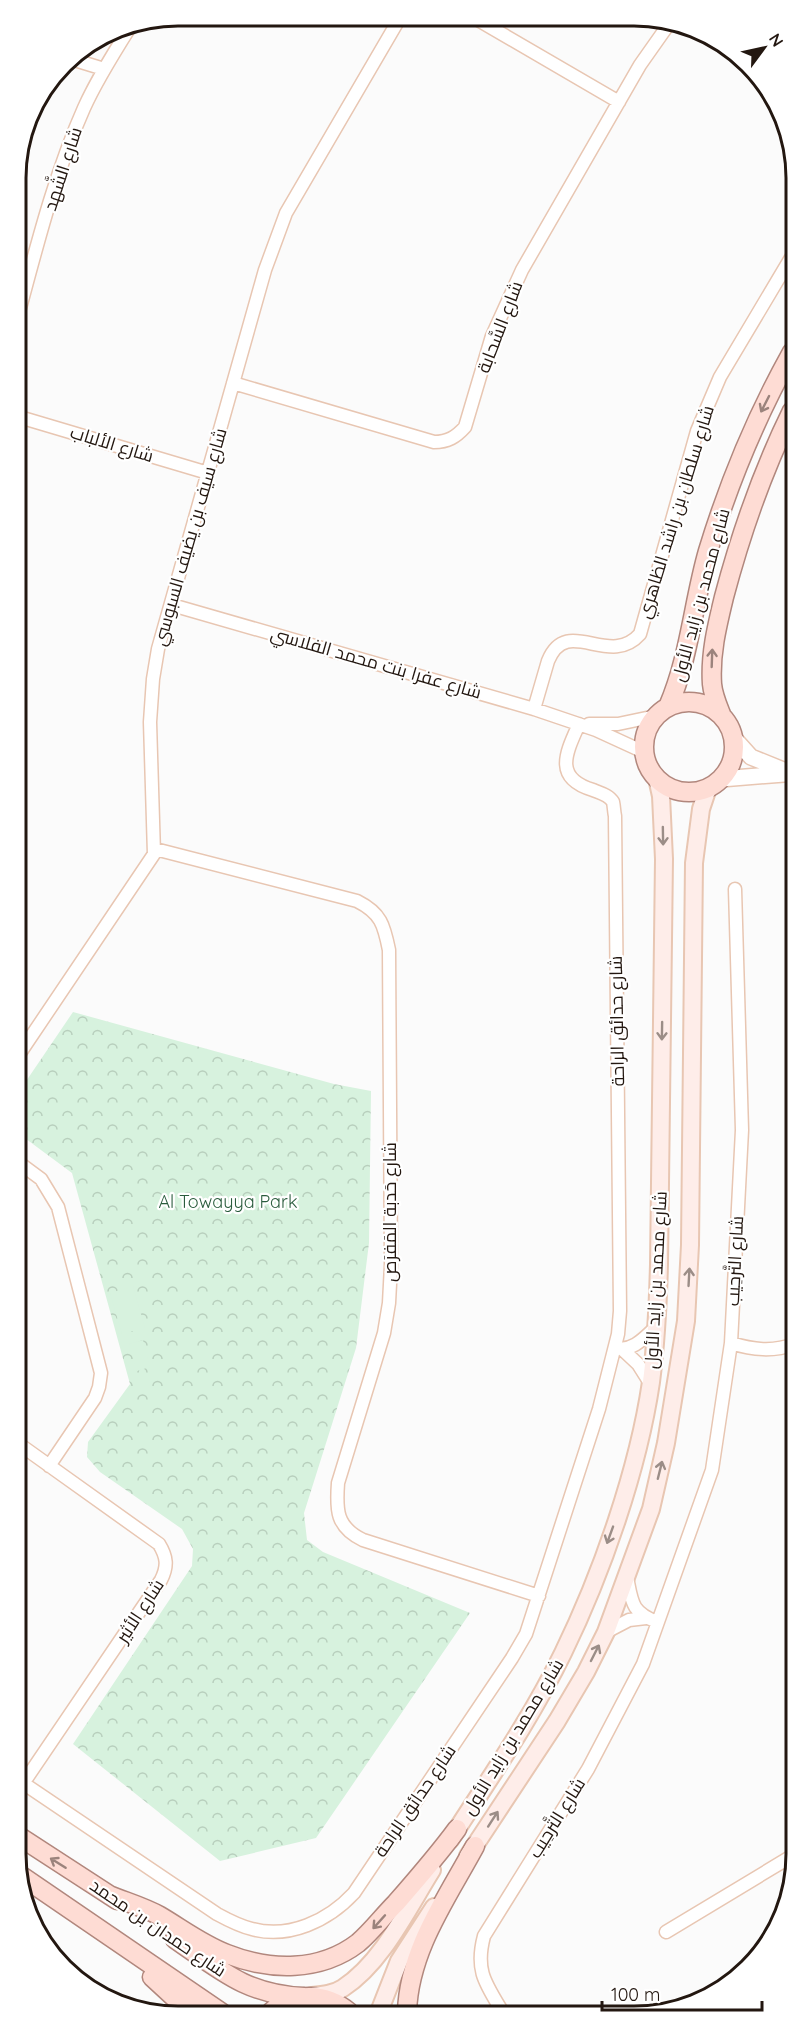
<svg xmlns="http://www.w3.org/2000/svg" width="812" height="2031" font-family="Quicksand,Cairo,sans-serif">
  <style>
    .forest { fill: url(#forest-crowns) }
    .pitch { fill: #d7f2de }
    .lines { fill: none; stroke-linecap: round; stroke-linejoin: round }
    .minor-casing { stroke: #e8c6b2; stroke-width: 15 }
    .tertiary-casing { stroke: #e8c6b2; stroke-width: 18 }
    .secondary-casing { stroke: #e8c6b2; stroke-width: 20 }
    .primary-casing { stroke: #b1877d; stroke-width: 21 }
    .minor { stroke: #fff; stroke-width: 12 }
    .tertiary { stroke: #fff; stroke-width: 15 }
    .secondary { stroke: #feede9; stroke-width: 16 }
    .primary { stroke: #fedcd4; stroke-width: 18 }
    .oneway { stroke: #9b837c }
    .oneway2 { stroke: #9b8d87 }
    .labels { text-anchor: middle; stroke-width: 4.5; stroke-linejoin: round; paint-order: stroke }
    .street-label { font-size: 18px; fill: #231710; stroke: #fff }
    .park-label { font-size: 18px; fill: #2a5c3d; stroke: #fff }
    .rim { fill: none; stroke: #231710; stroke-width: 3 }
  </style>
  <defs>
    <pattern id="forest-crowns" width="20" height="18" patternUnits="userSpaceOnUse" patternTransform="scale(1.5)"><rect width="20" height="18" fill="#d7f2de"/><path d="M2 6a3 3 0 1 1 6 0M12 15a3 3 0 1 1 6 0" fill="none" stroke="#b8cfbd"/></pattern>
  </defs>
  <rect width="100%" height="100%" fill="#fbfbfb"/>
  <!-- forest -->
  <path class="forest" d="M73 1012 334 1084 371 1091 369 1243 356 1348 304 1513 307 1540 323 1552 470 1613 316 1838 220 1861 73 1744 192 1566 193 1549 182 1529 100 1472 87 1457 88 1442 130 1384 72 1173 18 1133V1093Z"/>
  <!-- pitch -->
  <path class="pitch" d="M133 1286 145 1328 122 1334 110 1293Z
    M143 1340 150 1367 137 1371 129 1344Z"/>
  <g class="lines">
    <!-- minor casing -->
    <g class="minor-casing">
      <path id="minor" d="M473 17 619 102
        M68 58 104 69
        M16 323C35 253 54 175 84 108 97 79 115 51 132 24
        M233 383 434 442C448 442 456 437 465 427L492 336 522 270 640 65 671 21
        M16 416 208 473
        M172 605 534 709 596 730 644 752
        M17 615C20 623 21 631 17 639
        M534 709 548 661C567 614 609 669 640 634L697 431 720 377 792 256
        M589 724H618L656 716
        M155 849 357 901C381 913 384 925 389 950L391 1265 389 1303 384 1333 338 1483C336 1510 336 1527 363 1540L539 1596
        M18 1056 154 854 150 722 153 679 158 649 265 270 286 213 401 16
        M18 1162 41 1179 58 1207 101 1373 99 1387 95 1398 49 1466
        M731 1343C753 1350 773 1352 795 1344
        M615 1348C633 1352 645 1337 657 1326
        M622 1349 638 1364 650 1383
        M19 1444 159 1544C167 1557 168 1566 161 1580L20 1788
        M627 1577C632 1602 631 1612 657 1622
        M606 1632 629 1620 646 1618
        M20 1781 217 1914C228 1920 239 1926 252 1929 289 1939 328 1921 354 1893L512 1658 526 1634 599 1409 618 1334 620 1311 615 816C614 812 614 806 613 802 609 795 600 793 593 790 553 778 566 753 579 724
        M666 1932 797 1853
        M502 2011C485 1983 475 1970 484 1936L588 1769 643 1664 712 1470 731 1343 742 1130 735 889"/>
    </g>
    <!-- tertiary casing -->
    <g class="tertiary-casing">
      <path id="tertiary" d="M733 737 751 757 793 774
        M721 779 784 774"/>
    </g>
    <!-- secondary casing -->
    <g class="secondary-casing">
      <path id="secondary" d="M450 1840C489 1779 531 1719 563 1653 602 1573 638 1470 651 1382 656 1343 658 1304 659 1264L664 859 661 796 657 778
        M468 1856 557 1721 586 1672 606 1632 651 1509 666 1443 686 1321 690 1245 694 863 701 809 708 788
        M312 1996C323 1995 334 1994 343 1988 382 1963 408 1908 432 1870
        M379 2012 399 1961 434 1907"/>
    </g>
    <!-- primary casing -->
    <g class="primary-casing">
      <path id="primary" d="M644 747a45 45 0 1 1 90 0a45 45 0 1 1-90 0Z
        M668 707C690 656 693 603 708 551 729 482 757 415 792 352
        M721 714C717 704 713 695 712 684 710 654 717 626 724 597 741 533 763 470 792 411
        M20 1837 117 1900
        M20 1875 222 2013
        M109 1895C126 1902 144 1907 160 1916 182 1929 203 1945 227 1954 270 1971 320 1972 358 1943 372 1931 383 1916 396 1903 417 1879 438 1855 457 1829
        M175 1939C220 1970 247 1995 304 1997
        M152 1977 191 2013
        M271 2012C294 1991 326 1993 349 2012
        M407 2012C409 1950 447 1898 475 1846"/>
    </g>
    <!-- minor -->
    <use href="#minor" class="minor"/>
    <!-- tertiary -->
    <use href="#tertiary" class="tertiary"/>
    <!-- secondary -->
    <use href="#secondary" class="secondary"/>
    <!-- primary -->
    <use href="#primary" class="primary"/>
  </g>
  <!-- one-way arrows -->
  <defs><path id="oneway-shaft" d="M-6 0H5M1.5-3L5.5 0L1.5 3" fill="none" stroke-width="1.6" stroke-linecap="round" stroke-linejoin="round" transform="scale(1.5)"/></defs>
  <g class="oneway">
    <use href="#oneway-shaft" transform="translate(765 404) rotate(117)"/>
    <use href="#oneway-shaft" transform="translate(712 658) rotate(-88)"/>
    <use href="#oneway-shaft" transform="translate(58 1863) rotate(-148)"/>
    <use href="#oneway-shaft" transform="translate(379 1922) rotate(132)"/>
  </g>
  <g class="oneway2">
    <use href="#oneway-shaft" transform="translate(663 836) rotate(89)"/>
    <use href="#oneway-shaft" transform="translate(662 1031) rotate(91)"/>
    <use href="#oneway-shaft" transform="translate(689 1277) rotate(-87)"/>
    <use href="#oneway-shaft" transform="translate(660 1470) rotate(-76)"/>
    <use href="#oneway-shaft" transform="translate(610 1535) rotate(110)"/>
    <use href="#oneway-shaft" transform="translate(595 1653) rotate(-63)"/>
    <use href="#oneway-shaft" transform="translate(493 1819) rotate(-57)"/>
  </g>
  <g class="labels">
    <!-- street labels -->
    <g class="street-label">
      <text transform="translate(63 169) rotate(-72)" y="6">شارع الشَّهد</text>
      <text transform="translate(500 327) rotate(-69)" y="6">شارع السَّحابة</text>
      <text transform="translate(112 444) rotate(17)" y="6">شارع الألباب</text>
      <text transform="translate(676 512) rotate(-73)" y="6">شارع سلطان بن راشد الظاهري</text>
      <text transform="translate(190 537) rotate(-74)" y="6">شارع سيف بن يضيف السبوسي</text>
      <text transform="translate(701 595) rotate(-75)" y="6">شارع محمد بن زايد الأول</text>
      <text transform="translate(376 663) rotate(16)" y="6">شارع عفرا بنت محمد الفلاسي</text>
      <text transform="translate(617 1021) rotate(-91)" y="6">شارع حدائق الراحة</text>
      <text transform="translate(390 1212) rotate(-90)" y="6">شارع حَدبة المَفرَص</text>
      <text transform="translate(735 1261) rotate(-87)" y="6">شارع التَّرحِيب</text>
      <text transform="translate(656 1280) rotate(-87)" y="6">شارع محمد بن زايد الأول</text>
      <text transform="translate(140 1611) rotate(-57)" y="6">شارع الأثير</text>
      <text transform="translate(513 1737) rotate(-59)" y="6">شارع محمد بن زايد الأول</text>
      <text transform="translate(415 1801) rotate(-56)" y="6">شارع حدائق الراحة</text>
      <text transform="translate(557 1818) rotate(-58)" y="6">شارع التَّرحِيب</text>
      <text transform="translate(158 1928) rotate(34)" y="6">شارع حمدان بن محمد</text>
    </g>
    <!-- park labels -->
    <g class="park-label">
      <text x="228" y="1208">Al Towayya Park</text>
    </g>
  </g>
  <!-- crop -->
  <path d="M0 0H812V2031H0ZM178 26H634A152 152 0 0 1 786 178V1854A152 152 0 0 1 634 2006H178A152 152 0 0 1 26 1854V178A152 152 0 0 1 178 26Z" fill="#fff" fill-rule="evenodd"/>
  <path class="rim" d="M178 26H634A152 152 0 0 1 786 178V1854A152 152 0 0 1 634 2006H178A152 152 0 0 1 26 1854V178A152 152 0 0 1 178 26Z"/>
  <!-- north arrow -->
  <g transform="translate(764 48) rotate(57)" stroke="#ffffff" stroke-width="4.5" paint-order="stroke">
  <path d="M0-4.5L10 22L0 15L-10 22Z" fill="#231710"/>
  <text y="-9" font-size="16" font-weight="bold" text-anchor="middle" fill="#231710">N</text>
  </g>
  <!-- scale -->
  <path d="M602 2001v9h160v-9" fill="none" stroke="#231710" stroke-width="3"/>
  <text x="611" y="2001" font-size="18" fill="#231710" stroke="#ffffff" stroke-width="4.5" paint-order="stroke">100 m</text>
</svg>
